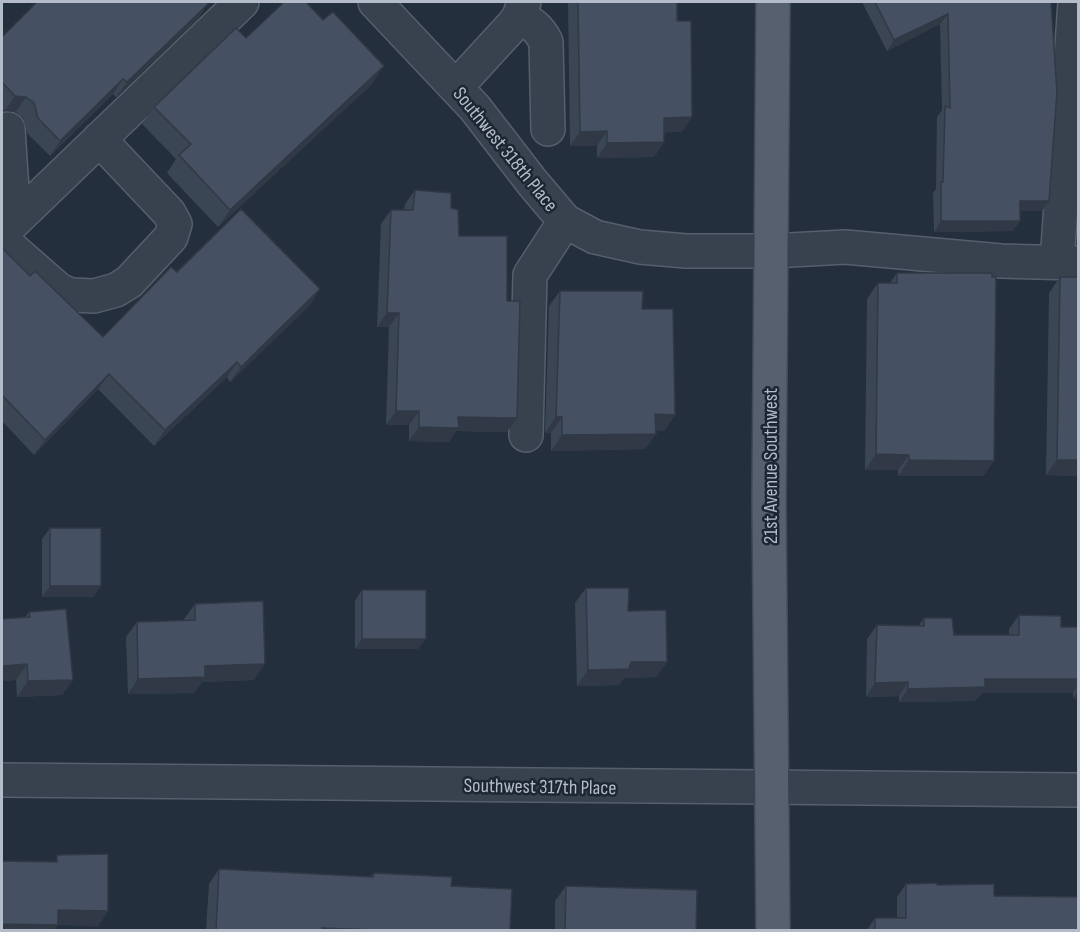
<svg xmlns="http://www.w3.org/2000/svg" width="1080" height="932" font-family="'Sofia Sans Condensed',sans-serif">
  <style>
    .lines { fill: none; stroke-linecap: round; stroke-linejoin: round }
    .minor-casing { stroke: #565f6c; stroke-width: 36 }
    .major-casing { stroke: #414a57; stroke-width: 36 }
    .minor { stroke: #38414e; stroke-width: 33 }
    .major { stroke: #56606e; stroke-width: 33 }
    .wall { fill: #3b4654 }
    .shaded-wall { fill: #303945 }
    .building { fill: #455162; stroke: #303945; stroke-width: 1.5 }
    .labels { text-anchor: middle; stroke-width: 5; stroke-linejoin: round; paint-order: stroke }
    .street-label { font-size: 20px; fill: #b4bcc9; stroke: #1d2633 }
  </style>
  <rect width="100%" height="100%" fill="#242f3e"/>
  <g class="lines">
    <!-- minor casing -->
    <g class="minor-casing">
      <path id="minor" d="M375 2 475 108 532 182 565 221 595 237 640 247 686 251H772L845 247 1001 261 1078 263
        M519 17C532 23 539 28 546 42L548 129
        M456 87 512 26 519 17 524 2
        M8 129 14 221
        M2 233 242 2
        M2 240 59 290 71 295 94 296 116 290 129 282 171 237 175 224 169 213 99 139
        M1057 262 1075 2
        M526 435 530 275 565 221
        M2 780 1078 790"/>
    </g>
    <!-- major casing -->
    <g class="major-casing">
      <path id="major" d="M773 2 769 501 773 930"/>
    </g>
    <!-- minor -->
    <use href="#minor" class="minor"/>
    <!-- major -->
    <use href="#major" class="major"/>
  </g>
  <!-- wall -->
  <path class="wall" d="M555 2H677L682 132H664V142L654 157 597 158V146H570L568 2Z
    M862 2H1051L1049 201 1042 211H1020L1013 231 934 232 933 193 936 189 937 117 942 110 940 24 887 51Z
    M198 19 116 97 113 94 50 156 27 133 23 118 16 112 5 111 2 108V37Z
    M246 38 372 84 218 227 167 173 176 159 142 124 154 107Z
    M415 190 451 208 459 236 507 301V432L456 431 449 442 409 441V425H386L389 327H377L381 224 391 210H404L405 204Z
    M2 248 30 276 103 337 177 272 310 305 230 382 227 377 154 446 98 389 34 455 2 421Z
    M897 273 994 461 983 476H898V470H865L867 299 878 283H890Z
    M1060 277H1078V476L1046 475 1049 293Z
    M560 291 642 309 675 415 664 431 655 430 656 434 645 449 551 451V433H545L549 306Z
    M50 528 101 586 93 597H42V539Z
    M586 588 628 611 667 662 656 677 624 678 619 685 577 686 575 603Z
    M362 590 418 649H355V601Z
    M195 604 254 680 202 682 194 693 128 694 126 637 137 622 184 621V619Z
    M29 612 73 680 62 695 17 697 16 680 2 681V619L25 618Z
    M1019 615 1061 627H1078V699L1073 698V693H982L975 701 899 702V696L866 697 867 639 877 625H919L924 618 954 635H1009V629Z
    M219 869 370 877 374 873 451 886 510 930H206L209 884Z
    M906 884 937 885 994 896 1078 930H867L875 918H897V897Z
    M566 886 696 930H555V901Z"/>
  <!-- shaded-wall -->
  <path class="shaded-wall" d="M208 4 198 19 116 97 127 82Z
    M948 14 940 24 887 51 894 40Z
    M384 66 372 84 218 227 230 210Z
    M123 79 113 94 50 156 60 141Z
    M15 96 26 97 16 112 5 111Z
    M692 117 682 132 654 133 664 118Z
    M607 131 597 146H570L580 132Z
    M664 142 654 157 597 158 607 143Z
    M1020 201H1049L1042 211H1012Z
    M941 221H1020L1013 231 934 232Z
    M320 289 310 305 230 382 241 367Z
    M387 313H399L389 327H377Z
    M237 362 227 377 154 446 165 430Z
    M109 374 98 389 34 455 45 440Z
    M396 411H419L409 425H386Z
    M655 414 675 415 664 431 644 430Z
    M458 417 517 418 507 432 456 431 449 442 409 441 419 427Z
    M556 417H562L551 433H545Z
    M656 434 645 449 551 451 562 435Z
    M876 454 909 455 898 470H865Z
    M909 460 994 461 983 476H898Z
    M1057 460H1078V476L1046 475Z
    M50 586H101L93 597H42Z
    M362 639H426L418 649H355Z
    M631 662H667L656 677 624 678 619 685 577 686 588 670Z
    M27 664 16 680 2 681V666Z
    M265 664 254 680 202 682 194 693 128 694 138 679 205 666Z
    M985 679H1078V685L1073 693H982L975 701 899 702 908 689Z
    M73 680 62 695 17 697 28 681Z
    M908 682 899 696 866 697 875 683Z
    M1078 690V699L1073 698Z
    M58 910 108 911 98 927 58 925 54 930H2V924Z
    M322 928 376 930H320Z"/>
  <!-- building -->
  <path class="building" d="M37 2H206L208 4 127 82 123 79 60 141 38 118 34 103 26 97 15 96 2 82V37Z
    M284 2H306L323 20 333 12 384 66 230 210 179 155 191 144 154 107 236 28 246 38Z
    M578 2H677V21H691L692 117 664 118V142L607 143V131L580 132Z
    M875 2H1051L1057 92 1049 201H1020V221H941V182H943L945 106 950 108 948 14 894 40Z
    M415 190 451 193V208L458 210 459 236H507V301H520L517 418 458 417 459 428 419 427V411H396L399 313H387L391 210H413Z
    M241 209 320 289 241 367 237 362 165 430 109 374 45 440 2 395V248L30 276 35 271 103 337 171 267 177 272Z
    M897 273H992V277H996L994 461 909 460V455L876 454 878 283H897Z
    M1060 277H1078V460H1057Z
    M560 291H643L642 309H673L675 415 655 414 656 434 562 435V417H556Z
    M50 528H101V586H50Z
    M586 588H629L628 611 666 610 667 662H631L629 669 588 670Z
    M362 590H426V639H362Z
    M263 601 265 664 205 666V677L138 679 137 622 195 620V604Z
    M66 609 73 680 28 681 27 664 2 666V619L30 617 29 612Z
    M1019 615 1061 616V627H1078V679H985V687L908 689V682L875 683 877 625 924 626V618H952L954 635H1019Z
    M108 854V911L58 910V925L2 924V861L57 862V855Z
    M219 869 373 877 374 873 452 877 451 886 512 889 510 930H376L322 928V930H216Z
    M937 883V885L994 884V896L1078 897V930H875V918H906V884Z
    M566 886 697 890 696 930H565Z"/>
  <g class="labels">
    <!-- street labels -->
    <g class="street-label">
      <text transform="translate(506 149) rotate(51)" y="7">Southwest 318th Place</text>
      <text transform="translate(770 466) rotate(-90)" y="7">21st Avenue Southwest</text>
      <text transform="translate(540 786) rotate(1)" y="7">Southwest 317th Place</text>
    </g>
  </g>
  <!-- border -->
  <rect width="1080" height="932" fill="none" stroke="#b4bcc9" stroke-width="6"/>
</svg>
